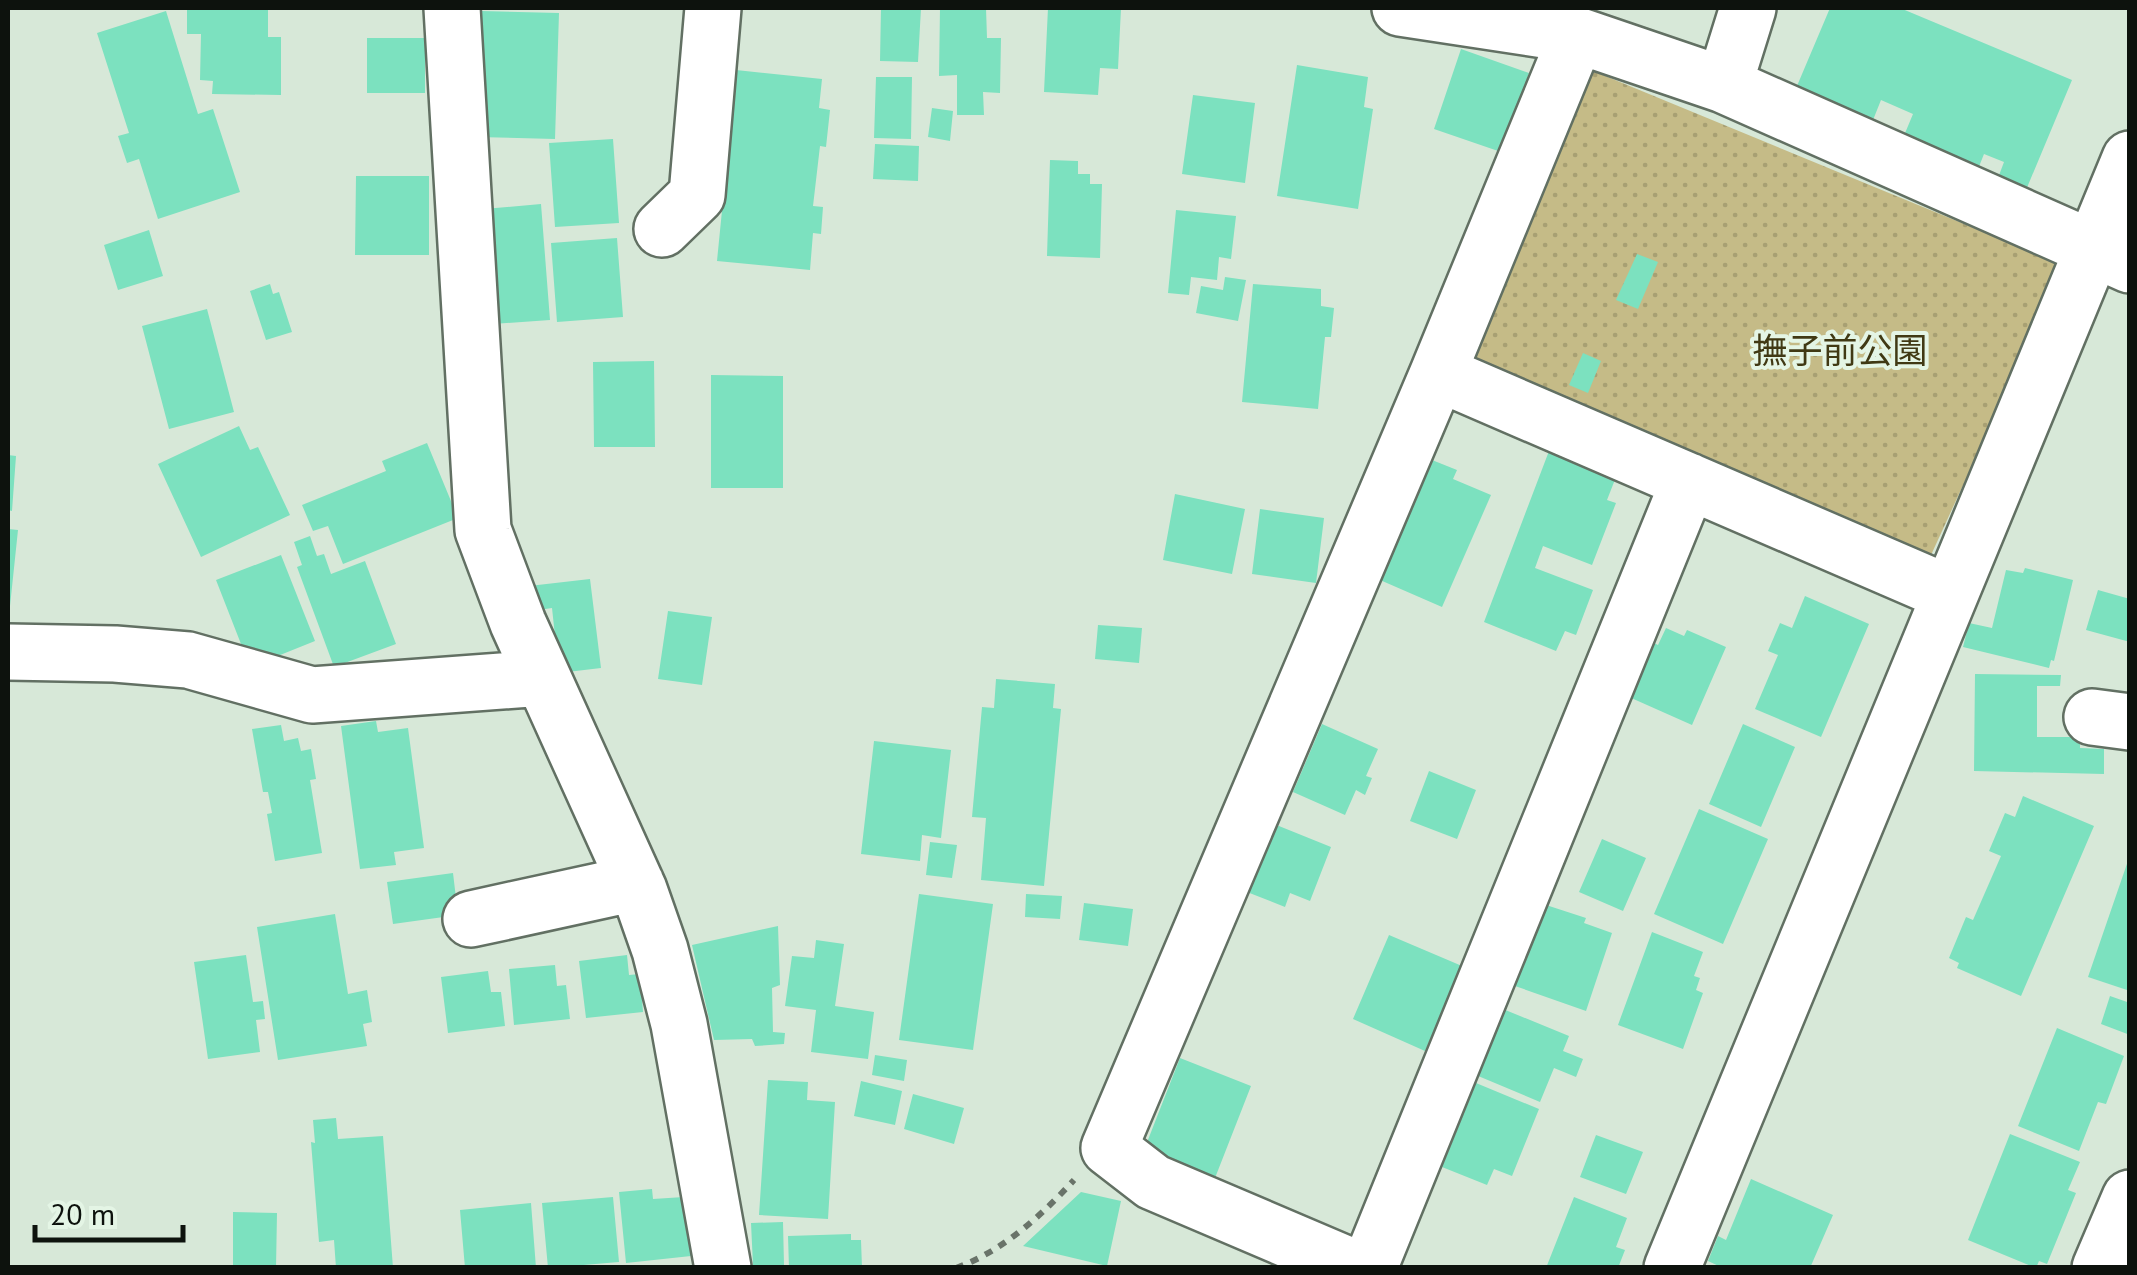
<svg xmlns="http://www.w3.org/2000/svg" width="2137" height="1275" font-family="'PT Sans','Noto Sans JP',sans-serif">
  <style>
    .grass { fill: url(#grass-dots) }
    .building { fill: #7ce1bf }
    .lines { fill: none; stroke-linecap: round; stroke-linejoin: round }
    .minor-casing { stroke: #627063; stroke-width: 60 }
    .path { stroke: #697369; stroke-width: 6; stroke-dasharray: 8 8; stroke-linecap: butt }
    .minor { stroke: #fff; stroke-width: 55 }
    .labels { text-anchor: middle; stroke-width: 8; stroke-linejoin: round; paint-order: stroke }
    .park-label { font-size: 35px; fill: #403914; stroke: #e4f5e5 }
  </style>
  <defs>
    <pattern id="grass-dots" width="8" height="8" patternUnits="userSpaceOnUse" patternTransform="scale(2.5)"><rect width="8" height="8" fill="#c5bb87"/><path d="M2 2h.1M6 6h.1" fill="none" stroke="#a8a073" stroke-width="1.8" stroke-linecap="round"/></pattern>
  </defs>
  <rect width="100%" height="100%" fill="#d7e8d8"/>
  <!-- grass -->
  <path class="grass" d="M1586 68 2064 265 1926 566 1464 368Z"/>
  <!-- building -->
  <path class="building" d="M187 8H268V37H281V95L212 94 213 81 200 80 201 34H187Z
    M881 8H921L918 62 880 61Z
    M940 8H986L987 38H1001L1000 93 983 92 984 115H957V75L939 76Z
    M1048 8H1121L1118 69 1100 68 1098 95 1044 92Z
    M1830 8H1900L2072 80 2026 190 1998 178 2004 162 1984 154 1978 169 1903 138 1913 114 1881 100 1871 125 1794 93Z
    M166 11 198 114 213 109 240 192 158 219 139 159 127 163 118 136 129 133 97 33Z
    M481 11 559 13 555 139 477 137Z
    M367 38H425V93H367Z
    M1461 49 1529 73 1501 152 1434 129Z
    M1297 65 1368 77 1364 107 1373 109 1358 209 1277 196Z
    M736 70 822 79 819 108 830 110 826 147 820 146 813 206 823 207 821 234 813 233 810 270 717 261Z
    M876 77H912L911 139 874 138Z
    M1193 95 1255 103 1245 183 1182 174Z
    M932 108 953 111 950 141 928 137Z
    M613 139 619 223 555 227 549 143Z
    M875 144 919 146 918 181 873 179Z
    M1050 160 1078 161V174H1090V184H1102L1100 258 1047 256Z
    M356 176H429V255H355Z
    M541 204 550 320 493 324 484 209Z
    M1176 210 1236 216 1231 259 1219 257 1217 280 1191 277 1189 295 1168 293Z
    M149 230 163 276 118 290 104 245Z
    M617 238 623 317 557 322 551 243Z
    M1637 254 1658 262 1638 309 1616 300Z
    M1225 277 1246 280 1238 321 1196 313 1201 286 1223 290Z
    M270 284 273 294 279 292 292 332 266 340 250 291Z
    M1253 284 1321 289V306L1334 308 1331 337H1325L1318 409 1242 402Z
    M207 309 234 412 169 429 142 326Z
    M1583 353 1601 361 1588 393 1569 385Z
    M654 361 655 447H594L593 362Z
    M711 375 783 376V488H711Z
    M239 426 250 450 258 447 290 515 201 557 158 464Z
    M427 443 458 518 343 564 328 526 313 531 302 505 386 471 382 461Z
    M1549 451 1616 477 1607 500 1616 503 1592 565 1543 546 1535 568 1593 590 1576 635 1565 631 1556 651 1484 622Z
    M8 455 16 456 12 511 8 510Z
    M1432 460 1457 470 1453 479 1491 495 1442 607 1380 580Z
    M1175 494 1245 509 1232 574 1163 560Z
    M1260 509 1324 518 1316 583 1252 574Z
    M8 529 18 530 10 606H8Z
    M310 536 317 556 324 554 331 574 365 561 396 644 334 667 297 567 302 565 294 542Z
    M281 555 315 641 250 667 216 580Z
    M2025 568 2073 580 2054 661 2051 660 2049 668 1963 647 1969 623 1992 628 2006 570 2023 573Z
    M590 579 601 668 559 673 552 608 532 611 529 586Z
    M2098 590 2130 599V642L2086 630Z
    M1805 596 1869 624 1821 737 1755 709 1778 655 1768 651 1780 623 1792 628Z
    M668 611 712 617 702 685 658 679Z
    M1098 625 1142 628 1139 663 1095 659Z
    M1666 628 1684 636 1687 630 1726 647 1692 725 1629 697 1652 642 1658 645Z
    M1975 674 2061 675 2060 686H2037V737H2080V748L2104 749V774L1974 771Z
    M996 679 1055 684 1053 708 1061 709 1044 886 981 880 986 818 972 817 982 707 994 708Z
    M376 721 378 732 408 728 424 848 394 852 396 865 360 869 341 726Z
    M1322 724 1378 749 1366 776 1372 778 1365 795 1356 790 1345 815 1293 792Z
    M1743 724 1795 747 1761 827 1709 804Z
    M281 725 284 741 298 738 301 751 311 749 316 779 310 780 322 853 275 861 267 814 272 813 268 792H263L252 729Z
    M874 741 951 750 941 838 922 835 920 861 861 854Z
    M1429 771 1476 790 1457 839 1410 821Z
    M2023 796 2094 826 2021 996 1957 968 1959 963 1949 958 1966 917 1973 920 2001 856 1989 851 2005 813 2015 817Z
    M1699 809 1768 839 1723 944 1654 914Z
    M1274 824 1331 847 1310 901 1290 893 1285 907 1247 892Z
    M1602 839 1646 858 1623 911 1579 892Z
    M930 842 957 845 952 878 926 875Z
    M2130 855V991L2088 977Z
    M453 873 458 915 393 924 387 882Z
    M919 894 993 904 973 1050 899 1040Z
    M1026 894 1062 896 1060 919 1025 917Z
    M1084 903 1133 909 1128 946 1079 940Z
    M1543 904 1586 918 1584 923 1612 933 1586 1011 1515 986Z
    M335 914 348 994 367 990 372 1022 363 1024 367 1046 278 1060 257 927Z
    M778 926 780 985 772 988 773 1032 785 1033 784 1044 755 1046 752 1039 714 1040 692 945Z
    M1652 932 1703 952 1694 976 1700 978 1696 990 1703 993 1683 1049 1618 1025Z
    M1389 935 1462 966 1425 1051 1353 1019Z
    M816 940 844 944 835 1006 874 1012 868 1059 811 1052 816 1010 785 1006 792 956 814 958Z
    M246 955 253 1002 263 1001 265 1019 256 1020 260 1052 208 1059 194 962Z
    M627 955 629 975 640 974 643 1012 586 1018 579 961Z
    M555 965 557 986 566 985 570 1019 514 1025 509 969Z
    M488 971 491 992H501L505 1026 448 1033 441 977Z
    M2110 996 2130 1003V1035L2101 1024Z
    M1498 1007 1569 1036 1563 1051 1583 1059 1576 1077 1554 1068 1540 1102 1471 1073Z
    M2057 1028 2124 1056 2106 1104 2098 1102 2079 1151 2018 1126Z
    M875 1055 907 1060 904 1081 872 1075Z
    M1180 1058 1251 1086 1215 1178 1144 1150Z
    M768 1080 808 1082 807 1100 835 1102 828 1219 759 1215Z
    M861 1081 902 1091 895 1125 854 1116Z
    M1476 1083 1539 1109 1512 1176 1494 1169 1487 1185 1442 1167Z
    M913 1094 964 1108 954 1144 904 1129Z
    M336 1118 338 1139 383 1136 393 1268H336L334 1240 319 1242 311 1142 315 1143 313 1120Z
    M2010 1134 2080 1162 2068 1190 2076 1193 2047 1264 2039 1261 2036 1268 1968 1240Z
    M1596 1135 1643 1152 1626 1194 1580 1177Z
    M1751 1179 1833 1215 1810 1268H1723L1708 1261 1718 1236 1726 1240Z
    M652 1189 653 1199 684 1197 691 1256 626 1263 619 1192Z
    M1081 1192 1121 1201 1107 1266 1023 1246Z
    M613 1197 619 1262 548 1268 542 1203Z
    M1574 1197 1627 1218 1616 1247 1625 1250 1618 1268H1546Z
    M531 1203 536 1268H465L460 1210Z
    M233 1212 277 1213 276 1268H233Z
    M783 1222 784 1265H753L751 1223Z
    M851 1234V1240H861L862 1268H789L788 1236Z"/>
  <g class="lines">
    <!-- minor casing -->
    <g class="minor-casing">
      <path id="minor" d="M452 8 483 530 518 623 639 890 660 950 679 1024 723 1268
        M1400 8 1577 35 1724 85 2130 265
        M1724 85 1748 8
        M662 229 697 195 713 8
        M1438 373 1948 593
        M8 652 115 654 188 660 312 695 543 678
        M2092 717 2130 722
        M471 919 636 883
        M1355 1268 1153 1182 1109 1148 1438 373 1577 35
        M1369 1268 1689 481
        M1672 1268 2130 159
        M2100 1268 2130 1198"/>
    </g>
    <!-- path -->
    <path class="path" d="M956 1268C1003 1251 1041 1216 1074 1180"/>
    <!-- minor -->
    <use href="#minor" class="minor"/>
  </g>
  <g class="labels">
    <!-- park labels -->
    <g class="park-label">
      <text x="1840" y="363">撫子前公園</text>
    </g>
  </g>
  <!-- border -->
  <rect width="2137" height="1275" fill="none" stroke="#0d120d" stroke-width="20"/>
  <!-- scale -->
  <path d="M35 1225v15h148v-15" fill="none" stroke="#0d120d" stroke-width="5"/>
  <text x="50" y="1225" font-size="30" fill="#0d120d" stroke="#e4f5e5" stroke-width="8" paint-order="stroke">20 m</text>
</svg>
